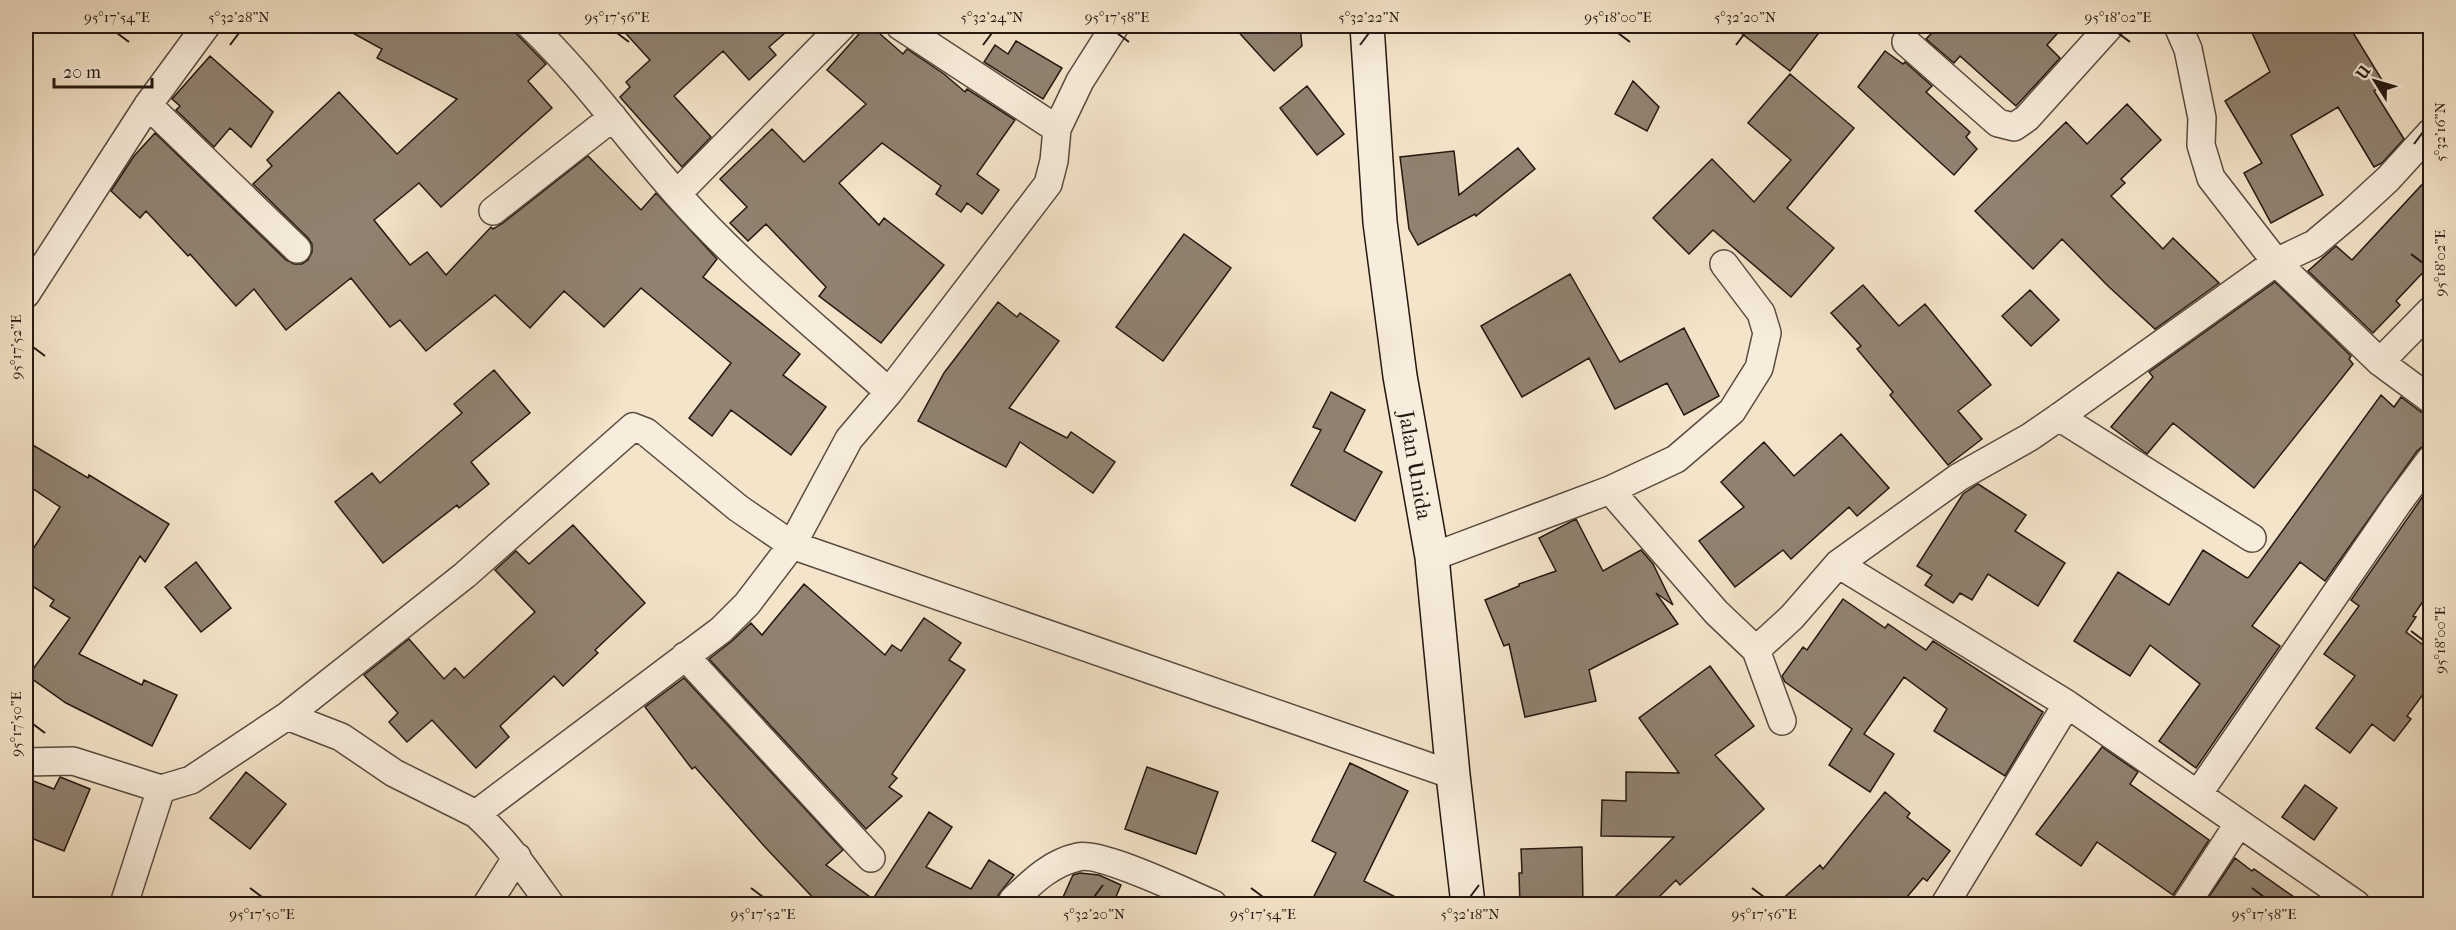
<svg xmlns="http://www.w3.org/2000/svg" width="2456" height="930" font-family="'IM FELL French Canon',serif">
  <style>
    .building { fill: #908271; stroke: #241811; stroke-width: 1.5 }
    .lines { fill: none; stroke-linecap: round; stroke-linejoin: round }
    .street-casing { stroke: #584b3f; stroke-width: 30 }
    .secondary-casing { stroke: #241811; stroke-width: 36 }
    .street { stroke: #f8eddc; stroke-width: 27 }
    .secondary { stroke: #f8eddc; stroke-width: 33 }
    .ticks { fill: none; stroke: #241811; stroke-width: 2 }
    .labels { text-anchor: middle; stroke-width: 4.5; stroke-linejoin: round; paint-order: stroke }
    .street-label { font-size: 22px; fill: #241811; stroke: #f8eddc }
    .neatline { fill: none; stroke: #241811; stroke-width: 2 }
    .ticks-label { font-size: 15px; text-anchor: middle; fill: #241811 }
  </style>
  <rect width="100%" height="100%" fill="#f4e4c9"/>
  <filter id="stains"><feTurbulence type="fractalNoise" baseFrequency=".00333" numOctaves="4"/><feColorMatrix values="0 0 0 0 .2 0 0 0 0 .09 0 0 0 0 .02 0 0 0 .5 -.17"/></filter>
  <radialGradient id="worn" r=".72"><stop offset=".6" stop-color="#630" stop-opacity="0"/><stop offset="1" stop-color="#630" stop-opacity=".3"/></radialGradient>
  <!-- building -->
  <path class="building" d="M340 26H509L546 64 528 81 552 108 441 207 419 183 374 220 410 265 427 252 446 275 491 227 493 229 503 223 588 156 641 210 656 193 717 259 703 277 800 354 783 375 826 407 791 455 731 410 712 436 689 418 731 363 641 288 604 327 564 291 530 328 495 295 426 351 400 320 390 327 351 278 286 330 254 289 236 306 190 254 188 256 146 211 140 218 111 191 134 156 155 133 286 260 294 264H302L308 260 312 252V244L308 238 253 184 272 166 267 160 339 92 397 154 457 99 377 58 382 49Z
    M619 26H793L769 47 776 55 749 80 723 51 674 96 711 137 682 167 620 97 630 87 626 82 650 60Z
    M866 26H871L903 54 907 49 944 74 965 92 967 89 1015 120 977 174 999 190 982 214 967 203 961 212 936 194 941 186 882 143 839 183 879 225 884 218 944 265 881 343 819 296 826 287 766 224 748 241 730 223 747 207 720 179 772 129 804 162 866 104 827 70Z
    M1233 26H1300L1302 46 1274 71Z
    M1732 26H1824L1790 71Z
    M1939 26H2064L2047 45 2060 58 2016 106 1960 56 1954 63 1926 39Z
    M2249 26H2349L2385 85 2374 91 2404 139 2382 163 2374 167 2338 107 2291 135 2323 195 2271 223 2244 173 2262 163 2225 101 2270 72Z
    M1016 41 1062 68 1043 99 984 62 995 45 1008 54Z
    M1885 51 1903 64 1905 62 1932 86 1926 92 1970 132 1966 137 1977 149 1954 175 1858 87Z
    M210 56 273 112 251 147 230 128 214 147 176 110 180 106 172 99Z
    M1790 74 1854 128 1787 208 1834 248 1791 297 1713 230 1689 254 1653 218 1712 159 1754 202 1791 160 1748 123Z
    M1633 81 1659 107 1647 131 1615 114Z
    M1307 86 1344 134 1317 155 1280 108Z
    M2127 104 2161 140 2121 179 2125 183 2111 196 2163 249 2173 238 2219 283 2155 329 2108 286 2062 239 2033 269 1975 211 2066 122 2087 144Z
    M1518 148 1535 169 1476 216 1475 214 1418 245 1409 229 1400 157 1454 151 1459 195Z
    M2430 176V265L2396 301 2400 305 2373 333 2308 271 2336 246 2352 260Z
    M1184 234 1231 268 1163 361 1116 327Z
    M1570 274 1620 362 1684 328 1719 396 1684 415 1667 383 1615 409 1589 358 1522 397 1481 326Z
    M2275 282 2351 356 2349 359 2353 364 2254 488 2173 423 2147 454 2111 427 2153 377 2149 372Z
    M1863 285 1899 326 1925 304 1991 385 1958 411 1982 439 1948 465 1890 395 1893 392 1857 349 1861 346 1831 313Z
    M2030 290 2059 320 2031 346 2002 316Z
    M998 302 1017 317 1020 313 1059 341 1009 408 1067 438 1071 432 1115 462 1093 493 1020 442 1006 467 918 421 944 373Z
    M494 370 530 413 471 462 489 484 459 508 457 505 383 563 335 502 372 473 380 483 462 413 454 404Z
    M1331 392 1365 410 1344 451 1382 472 1355 521 1291 485 1321 430 1313 427Z
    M2381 395 2394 407 2401 397 2421 412 2430 414V444L2423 446 2417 451 2325 581 2300 562 2252 626 2280 646 2196 768 2159 741 2200 684 2150 645 2130 676 2074 641 2118 572 2169 605 2203 550 2247 578 2249 577Z
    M1841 434 1889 488 1857 516 1849 507 1791 559 1783 550 1735 587 1699 541 1744 507 1721 482 1764 442 1794 476Z
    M26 441 88 478 89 475 169 524 145 562 140 556 79 654 142 685 144 680 177 695 152 746 66 703 28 676 70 618 50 606 54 600 26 582V560L60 507 26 484Z
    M1978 484 2026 515 2015 531 2065 563 2038 606 1988 574 1972 600 1960 593 1953 603 1925 585 1932 575 1917 566 1963 494Z
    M2430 486V591L2413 616 2416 617 2406 632 2430 650V685L2407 716 2411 719 2394 741 2372 724 2350 753 2316 728 2355 676 2324 654 2359 606 2351 600Z
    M1576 519 1603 571 1641 550 1653 564 1673 605 1656 593 1678 624 1589 670 1596 701 1525 717 1509 644 1504 646 1485 600 1519 586V584L1556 571 1539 538Z
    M573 525 645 603 595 650 598 653 563 686 554 676 500 726 509 737 476 768 432 720 407 742 389 722 398 713 364 675 409 639 444 679 455 668 464 678 535 612 495 570 516 551 529 564Z
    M196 562 231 608 201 632 165 587Z
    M804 584 885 655 892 645 901 651 924 618 961 643 949 660 965 670 892 774 897 778 889 787 902 796 866 829 709 659 732 641 751 623 762 635Z
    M1843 599 1885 628 1888 624 1926 650 1933 641 2043 712 2005 776 1934 731 1947 709 1904 677 1864 734 1894 754 1870 792 1829 765 1852 729 1785 682 1782 676 1803 647 1807 650Z
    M1710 666 1754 726 1715 755 1764 809 1680 885 1676 880 1652 904H1608L1674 837 1601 836 1602 800 1626 801V772L1679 773 1639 718Z
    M684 678 843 850 826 865 873 899 929 812 952 827 926 867 971 889 989 860 1014 875 998 895V904H819L765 847 695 767 692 769 645 707Z
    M2102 747 2138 772 2130 784 2209 840 2173 895 2097 842 2081 866 2036 834Z
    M1350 763 1408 791 1364 881 1409 904H1310L1336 853 1312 841Z
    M1147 767 1218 792 1196 854 1125 829Z
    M246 772 286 804 250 849 210 818Z
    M60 777 90 789 64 851 26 836V778L54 789Z
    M2305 785 2337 808 2314 840 2282 817Z
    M1885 792 1910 813 1907 817 1950 851 1927 881 1923 878 1901 904H1777L1820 865 1823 869Z
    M1582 847 1583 904H1520L1519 873H1522L1521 849Z
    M2235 858 2252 871 2254 869 2304 904H2204Z
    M1080 873 1099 875 1121 885 1113 904H1060L1073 875Z"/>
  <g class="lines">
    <!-- street casing -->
    <g class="street-casing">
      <path id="street" d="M531 26C584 77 627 138 677 194 741 267 817 327 889 392
        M900 26 1057 129
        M2178 26 2188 49 2202 118 2201 145 2211 178 2276 262 2380 362 2430 399
        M1906 42 1998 123 2014 127 2027 118 2110 26
        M148 105 297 249
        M677 194 842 26
        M493 211 613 117
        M26 294 148 105 206 26
        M2380 362 2430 311
        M2059 417 2252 538
        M1610 490 1676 459 1732 411 1759 368 1767 333 1761 313 1724 264
        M1432 557 1610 490 1716 612 1756 650 1792 617 1838 564 1959 477 2030 437 2059 417 2276 262 2314 244 2351 213 2388 179 2430 133
        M1838 564 2067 704 2356 904
        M1756 650 1782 721
        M685 656 871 858
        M287 716 465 575 633 427 646 432 738 508 792 545 1453 775
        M26 762 73 761 161 789 191 780 287 716 341 737 394 773 476 814 721 630 747 604 792 545 849 439 889 392 1048 184 1054 161 1057 129 1080 81 1115 26
        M2198 794 2398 503 2430 460
        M476 814C506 841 527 872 550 904
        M1013 900C1033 881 1051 863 1078 857 1100 851 1189 894 1213 904
        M124 904 161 789
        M487 904 517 857
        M1945 904 2067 704
        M2186 904 2239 823"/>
    </g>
    <!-- secondary casing -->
    <g class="secondary-casing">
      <path id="secondary" d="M1367 26 1380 222 1400 376 1432 557 1453 775 1468 904"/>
    </g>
    <!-- street -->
    <use href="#street" class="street"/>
    <!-- secondary -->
    <use href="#secondary" class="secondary"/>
  </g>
  <!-- ticks -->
  <path class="ticks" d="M117 33 129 42M617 33 629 42M1117 33 1129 42M1618 33 1630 42M2118 33 2130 42M230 45 239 33M983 45 992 33M1360 45 1369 33M1736 45 1745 33M2414 144 2423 132M2411 254 2423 263M33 347 45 356M2411 631 2423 640M33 724 45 733M250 888 262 897M751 888 763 897M1251 888 1263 897M1752 888 1764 897M2252 888 2264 897M1094 897 1103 885M1470 897 1479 885"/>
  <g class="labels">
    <!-- street labels -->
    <g class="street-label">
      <text transform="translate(1416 465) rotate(80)" y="8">Jalan Unida</text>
    </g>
  </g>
  <!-- margin -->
  <rect width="2456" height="930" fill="none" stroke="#f4e4c9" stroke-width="66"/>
  <!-- north arrow -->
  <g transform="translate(2375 81) rotate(307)" stroke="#f8eddc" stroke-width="4.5" paint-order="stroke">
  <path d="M0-4.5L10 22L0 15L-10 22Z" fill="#241811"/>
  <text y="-9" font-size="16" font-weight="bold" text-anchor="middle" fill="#241811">U</text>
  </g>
  <!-- scale -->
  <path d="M54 78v9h98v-9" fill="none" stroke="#241811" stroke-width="3"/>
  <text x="63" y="78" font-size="18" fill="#241811" stroke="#f8eddc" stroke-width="4.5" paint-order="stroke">20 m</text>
  <rect x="33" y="33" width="2390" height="864" class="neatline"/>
  <g class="ticks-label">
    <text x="117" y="22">95°17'54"E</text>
    <text x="239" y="22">5°32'28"N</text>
    <text x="617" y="22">95°17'56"E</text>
    <text x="992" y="22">5°32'24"N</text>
    <text x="1117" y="22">95°17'58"E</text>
    <text x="1369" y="22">5°32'22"N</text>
    <text x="1618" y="22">95°18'00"E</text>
    <text x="1745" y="22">5°32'20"N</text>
    <text x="2118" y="22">95°18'02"E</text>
    <text transform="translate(2440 132) rotate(-90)" y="5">5°32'16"N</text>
    <text transform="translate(2440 263) rotate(-90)" y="5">95°18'02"E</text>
    <text transform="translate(16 347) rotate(-90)" y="5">95°17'52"E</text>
    <text transform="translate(2440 640) rotate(-90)" y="5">95°18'00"E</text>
    <text transform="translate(16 724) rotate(-90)" y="5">95°17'50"E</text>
    <text x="262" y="919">95°17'50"E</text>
    <text x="763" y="919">95°17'52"E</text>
    <text x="1094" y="919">5°32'20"N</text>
    <text x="1263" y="919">95°17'54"E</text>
    <text x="1470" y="919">5°32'18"N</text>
    <text x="1764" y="919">95°17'56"E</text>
    <text x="2264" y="919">95°17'58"E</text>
  </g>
  <rect width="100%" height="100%" filter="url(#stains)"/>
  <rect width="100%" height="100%" fill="url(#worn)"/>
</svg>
